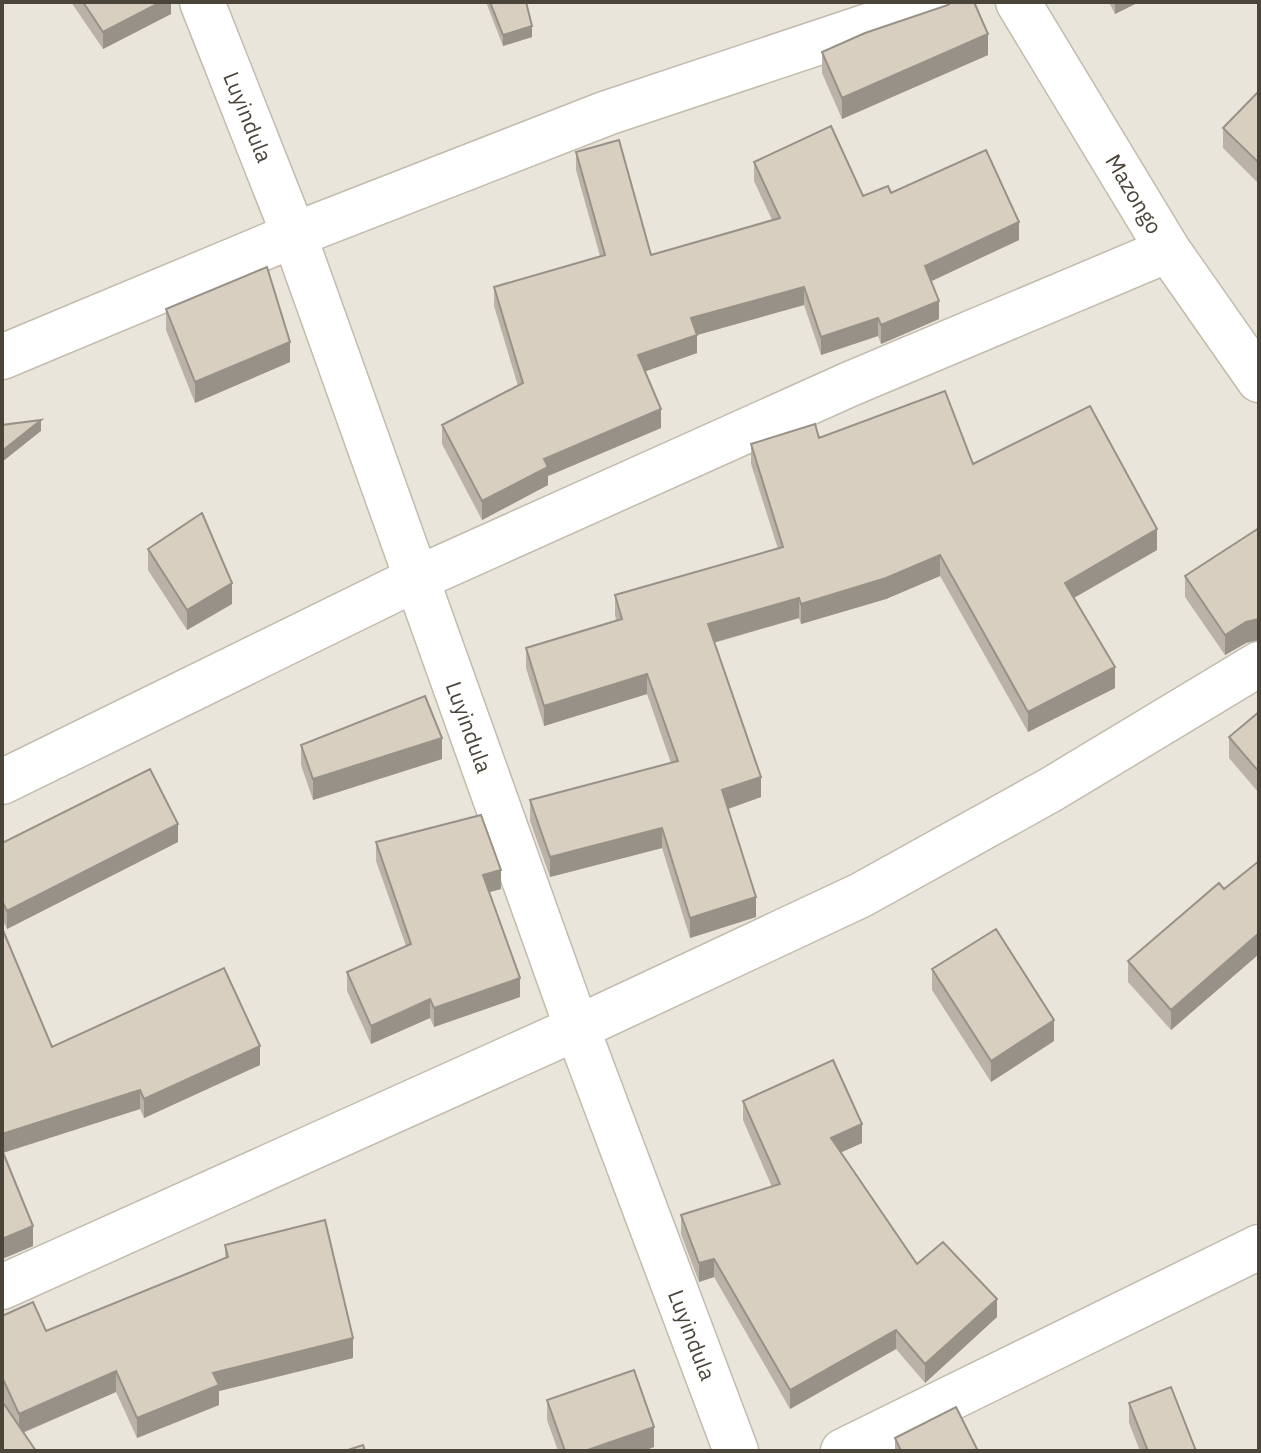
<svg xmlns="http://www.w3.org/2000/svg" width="1261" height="1453" font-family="'IBM Plex Sans',sans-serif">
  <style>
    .residential { fill: #eae5da }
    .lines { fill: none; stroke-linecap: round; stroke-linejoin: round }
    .minor-casing { stroke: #c2bbae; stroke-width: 47 }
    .minor { stroke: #fff; stroke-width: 44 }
    .wall { fill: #bab2a6 }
    .shaded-wall { fill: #979187 }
    .building { fill: #d8cfc1; stroke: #979187; stroke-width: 2 }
    .labels { text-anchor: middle; stroke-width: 8; stroke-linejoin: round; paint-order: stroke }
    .street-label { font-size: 22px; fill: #4b4439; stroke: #fff }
  </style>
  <rect width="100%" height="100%" fill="#f6f3ec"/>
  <!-- residential -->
  <path class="residential" d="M2 2H1259V1451H2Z"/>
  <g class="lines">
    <!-- minor casing -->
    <g class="minor-casing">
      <path id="minor" d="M202 2 294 235 577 1028 736 1451
        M1018 2 1168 250 1259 380
        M2 357 294 235 607 113 940 2
        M2 782 416 579 850 384 1168 250
        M2 1287 577 1028 861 895 1052 789 1259 664
        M843 1451 1259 1247"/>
    </g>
    <!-- minor -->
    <use href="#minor" class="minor"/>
  </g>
  <!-- wall -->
  <path class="wall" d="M71 2H171V14L103 49Z
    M486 2H526L532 37 503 46Z
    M1109 2H1139L1115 14Z
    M822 52 988 55 842 119 822 73Z
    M1259 91V184L1223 148V128Z
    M576 152 651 255 772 220 754 181V162L863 196 891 193 1019 240 932 281 939 319 881 344 878 336 821 355 804 305 697 335V353L645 371 661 428 548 476V485L482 520 442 444V425L518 386 494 306V287L600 256 576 170Z
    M166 309 290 362 195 403 166 330Z
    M819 438 973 464 1157 550 1074 598 1115 688 1028 732 940 576 886 599 801 624 799 618 714 643 761 797 728 809 756 917 690 938 662 848 550 877 530 821V800L671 763 647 694 544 726 526 668V648L616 620 615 615V595L778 549 751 464V444Z
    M148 549 232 604 187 630 148 570Z
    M1185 576 1246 643 1225 655 1185 597Z
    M1259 712V793L1229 758V737Z
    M301 745 442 759 313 800 301 765Z
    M178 842 7 929 2 919V843Z
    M376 842 501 889 489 892 520 997 434 1027 430 1018 371 1044 347 991V972L406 946 376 861Z
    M1259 861V954L1171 1030 1128 982V961L1224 889Z
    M2 928 52 1047 260 1065 144 1118 140 1109 3 1153 33 1246 2 1259Z
    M932 969 1054 1041 991 1082 932 990Z
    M743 1101 862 1143 841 1152 917 1264 997 1317 925 1383 896 1349 790 1409 714 1277 699 1282 681 1234V1215L772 1187 743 1120Z
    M225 1245 353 1358 219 1391V1405L137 1438 116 1392 23 1433 8 1410 2 1397V1316L46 1331 225 1259Z
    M547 1400 654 1447 643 1451H558L547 1420Z
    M1129 1403 1196 1451H1140L1129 1423Z
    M895 1438 978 1451H895Z"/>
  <!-- shaded-wall -->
  <path class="shaded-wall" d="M161 2H171V14L103 49V32Z
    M1115 2H1139L1115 14Z
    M532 26V37L503 46V35Z
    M988 34V55L842 119V98Z
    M1019 222V240L925 284V266Z
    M804 287V305L697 335V353L638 374V355L691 318Z
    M939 301V319L881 344V325Z
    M878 318V336L821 355V337Z
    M290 342V362L195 403V382Z
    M661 409V428L548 476V485L482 520V501L544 459Z
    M41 420V431L2 462V451Z
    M1157 529V550L1065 603V583Z
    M940 555V576L886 599 801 624V604Z
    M232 583V604L187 630V610Z
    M799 598V618L708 644V624Z
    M1259 619V640L1246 643 1225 655V635L1246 622Z
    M1115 667V688L1028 732V712Z
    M647 674V694L544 726V706Z
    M442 738V759L313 800V779Z
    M761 777V797L722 811V790Z
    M178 824V842L7 929V911Z
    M662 828V848L550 877V857Z
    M501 870V889L483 894V875Z
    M756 897V917L690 938V918Z
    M1259 933V954L1171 1030V1010Z
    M520 978V997L434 1027V1008Z
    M430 999V1018L371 1044V1026Z
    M1054 1020V1041L991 1082V1061Z
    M260 1046V1065L144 1118V1099Z
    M140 1090V1109L2 1153V1134Z
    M862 1124V1143L831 1157V1138Z
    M33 1226V1246L2 1259V1239Z
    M714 1259V1277L699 1282V1263Z
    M997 1299V1317L925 1383V1364Z
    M896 1330V1349L790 1409V1390Z
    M353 1338V1358L219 1391V1405L137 1438V1418L213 1373Z
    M116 1371V1392L19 1434V1414Z
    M654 1427V1447L643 1451H585Z"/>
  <!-- building -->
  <path class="building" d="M83 2H161L103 32Z
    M490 2H526L532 26 503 35Z
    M951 2H974L988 34 842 98 822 52 865 33 948 5Z
    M1259 91V163L1223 128Z
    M831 126 863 196 888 186 891 193 986 150 1019 222 925 266 939 301 881 325 878 318 821 337 804 287 691 318 697 335 638 355 661 409 544 459 548 467 482 501 442 425 523 383 494 287 605 255 576 152 619 140 651 255 780 218 754 162Z
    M267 267 290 342 195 382 166 309Z
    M945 391 973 464 1090 406 1157 529 1065 583 1115 667 1028 712 940 555 886 578 801 604 799 598 708 624 761 777 722 790 756 897 690 918 662 828 550 857 530 800 678 761 647 674 544 706 526 648 622 619 615 595 783 547 751 444 815 424 819 438Z
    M41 420 2 451V425Z
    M202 513 232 583 187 610 148 549Z
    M1259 528V619L1246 622 1225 635 1185 576Z
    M425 696 442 738 313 779 301 745Z
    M1259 712V772L1229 737Z
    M150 769 178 824 7 911 2 901V843Z
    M481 815 501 870 483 875 520 978 434 1008 430 999 371 1026 347 972 411 944 376 842Z
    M1259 861V933L1171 1010 1128 961 1219 883 1224 889Z
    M2 928 52 1047 224 968 260 1046 144 1099 140 1090 2 1134Z
    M996 929 1054 1020 991 1061 932 969Z
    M833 1060 862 1124 831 1138 917 1264 943 1242 997 1299 925 1364 896 1330 790 1390 714 1259 699 1263 681 1215 780 1184 743 1101Z
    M2 1150 33 1226 2 1239Z
    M325 1220 353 1338 213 1373 219 1385 137 1418 116 1371 19 1414 2 1377V1316L33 1302 46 1331 228 1257 225 1245Z
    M634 1370 654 1427 585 1451H565L547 1400Z
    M1171 1387 1196 1451H1148L1129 1403Z
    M2 1401 36 1451H2Z
    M956 1407 978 1451H901L895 1438Z
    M363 1445 365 1451H345Z"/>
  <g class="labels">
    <!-- street labels -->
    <g class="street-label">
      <text transform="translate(248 117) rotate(68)" y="8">Luyindula</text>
      <text transform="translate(1134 194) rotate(59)" y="8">Mazongo</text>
      <text transform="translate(469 727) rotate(70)" y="8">Luyindula</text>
      <text transform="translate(692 1335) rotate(69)" y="8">Luyindula</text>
    </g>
  </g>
  <!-- border -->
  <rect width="1261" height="1453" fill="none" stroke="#4b4439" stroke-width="8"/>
</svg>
